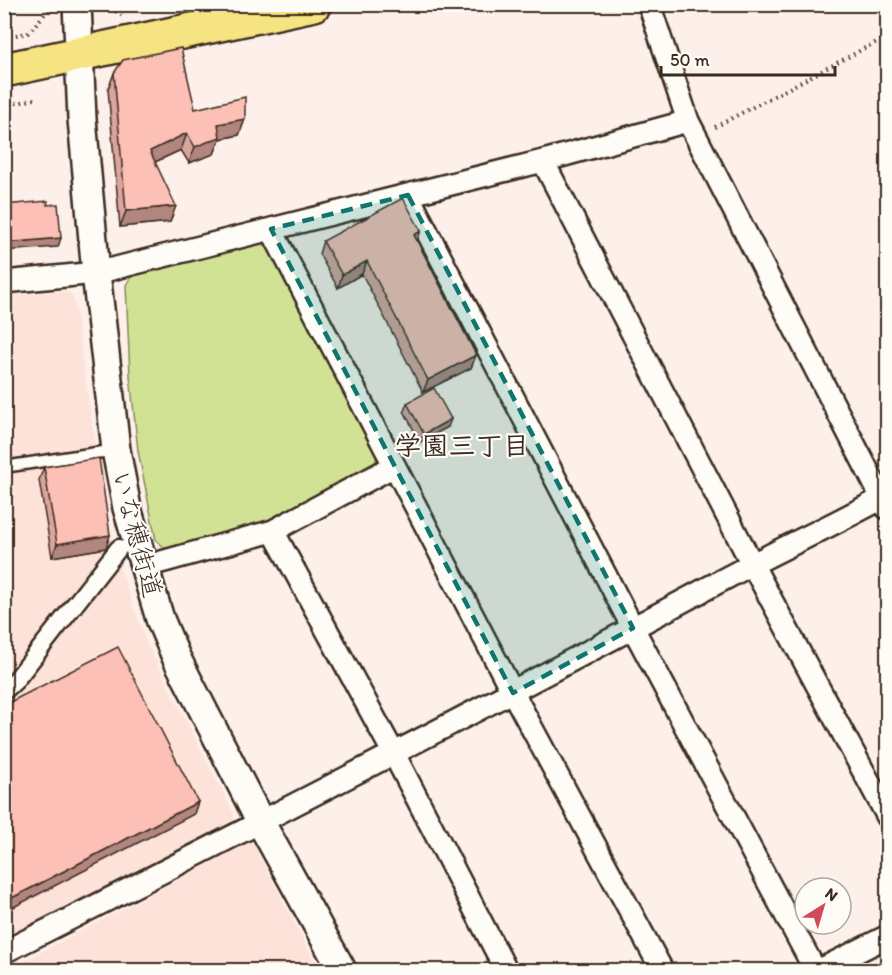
<svg xmlns="http://www.w3.org/2000/svg" width="892" height="975" font-family="Itim,'Klee One',sans-serif">
  <style>
    .built { fill: #fde2da }
    .green { fill: #d2e295; stroke: #86865a; stroke-width: 1.5 }
    .lines { fill: none; stroke-linecap: round; stroke-linejoin: round }
    .service-casing { stroke: #3b2a1e; stroke-width: 15 }
    .pedestrian-casing { stroke: #3b2a1e; stroke-width: 21 }
    .minor-casing { stroke: #3b2a1e; stroke-width: 26 }
    .tertiary-casing { stroke: #3b2a1e; stroke-width: 32 }
    .primary-casing { stroke: #3b2a1e; stroke-width: 38 }
    .path { stroke: #3b2a1e; stroke-width: 4; stroke-dasharray: 1.5 4.5; stroke-linecap: butt }
    .service { stroke: #fdfcf7; stroke-width: 10 }
    .pedestrian { stroke: #fdfcf7; stroke-width: 16 }
    .minor { stroke: #fdfcf7; stroke-width: 21 }
    .tertiary { stroke: #fdfcf7; stroke-width: 27 }
    .primary { stroke: #f6e381; stroke-width: 33 }
    .wall { fill: #d9a59d; stroke: #3b2a1e; stroke-width: 1.5 }
    .shaded-wall { fill: #b0867f; stroke: #3b2a1e; stroke-width: 1.5 }
    .building { fill: #fcc0b6; stroke: #3b2a1e; stroke-width: 1.5 }
    .marked { fill: #0f766e; fill-opacity: 0.2; stroke: #0f766e; stroke-width: 4.5; stroke-dasharray: 12 8; stroke-linejoin: round }
    .labels { text-anchor: middle; stroke-width: 4.5; stroke-linejoin: round; paint-order: stroke }
    .street-label { font-size: 26px; fill: #3b2a1e; stroke: #fdfcf7 }
    .neighbourhood-label { font-size: 27px; font-weight: bold; fill: #3b2a1e; stroke: #fdfcf7 }
  </style>
  <rect width="100%" height="100%" fill="#fdf0ea"/>
  <filter id="ink" filterUnits="userSpaceOnUse"><feTurbulence type="fractalNoise" baseFrequency=".0167" numOctaves="2"/><feDisplacementMap in="SourceGraphic" scale="12" xChannelSelector="R" yChannelSelector="G"/><feConvolveMatrix kernelMatrix="1 2 1 2 8 2 1 2 1" color-interpolation-filters="sRGB"/></filter>
  <g filter="url(#ink)">
    <!-- built -->
    <path class="built" d="M67 291 73 296 103 496 117 560 147 644 234 814 232 824 5 942V296Z
      M252 841 319 970H7Z"/>
    <!-- green -->
    <path class="green" d="M257 241 269 249 377 457 373 467 266 526 166 549 156 540 138 451 130 376 126 285 134 273Z"/>
    <g class="lines">
      <!-- service casing -->
      <g class="service-casing">
        <path id="service" d="M4 467 116 450"/>
      </g>
      <!-- pedestrian casing -->
      <g class="pedestrian-casing">
        <path id="pedestrian" d="M4 691 15 681 119 548"/>
      </g>
      <!-- minor casing -->
      <g class="minor-casing">
        <path id="minor" d="M649 4 688 121 887 508
          M543 161 752 564 888 817
          M408 195 633 628 815 970
          M271 229 513 693 662 970
          M4 282 96 273 543 161 688 121
          M273 531 394 754 506 970
          M143 567 273 531 394 466
          M4 952C247 830 488 706 728 577 780 549 835 524 888 495
          M820 970 888 936"/>
      </g>
      <!-- tertiary casing -->
      <g class="tertiary-casing">
        <path id="tertiary" d="M77 4 82 119 96 273 116 450 127 508 160 619 176 657 261 823 342 970"/>
      </g>
      <!-- primary casing -->
      <g class="primary-casing">
        <path id="primary" d="M4 70 314 4"/>
      </g>
      <!-- path -->
      <path class="path" d="M106 4 122 16
        M4 37 28 33 51 7
        M4 106 35 99
        M715 127 886 37 888 33"/>
      <!-- service -->
      <use href="#service" class="service"/>
      <!-- pedestrian -->
      <use href="#pedestrian" class="pedestrian"/>
      <!-- minor -->
      <use href="#minor" class="minor"/>
      <!-- tertiary -->
      <use href="#tertiary" class="tertiary"/>
      <!-- primary -->
      <use href="#primary" class="primary"/>
    </g>
    <!-- wall -->
    <path class="wall" d="M114 73 195 109 245 119 239 135 220 139 214 154 189 163 181 150 155 162 170 222 120 227 108 89Z
      M323 241 417 242 476 355 471 368 423 392 362 274 338 288 319 254Z
      M407 403 448 427 420 442 404 411Z
      M44 467 106 548 52 557 39 480Z"/>
    <!-- shaded-wall -->
    <path class="shaded-wall" d="M245 119 239 135 220 139 214 154 189 163 195 147 218 124Z
      M187 133 181 150 144 167 150 151Z
      M176 206 170 222 120 227 126 211Z
      M421 231 416 243 414 235Z
      M61 238 58 247 4 251V243Z
      M367 261 362 274 338 288 342 275Z
      M476 355 471 368 423 392 428 380Z
      M451 419 448 427 420 442 424 434Z
      M110 535 106 548 52 557 57 544Z
      M198 802 194 814 4 912V902Z"/>
    <!-- building -->
    <path class="building" d="M181 48 195 109 245 97V119L218 124 220 137 195 147 187 133 150 151 176 206 126 211 114 73 123 60Z
      M403 198 421 231 414 235 476 355 428 380 367 261 342 275 323 241Z
      M48 201 47 205 58 204 61 238 4 243V205Z
      M434 388 451 419 424 434 407 403Z
      M99 458 110 535 57 544 44 467Z
      M118 647 198 802 4 902V705Z"/>
  </g>
  <!-- marked area -->
  <path class="marked" d="M408 195 633 628 513 693 271 229Z"/>
  <g class="labels">
    <!-- street labels -->
    <g class="street-label">
      <text transform="translate(137 534) rotate(75)" y="9">いな穂街道</text>
    </g>
    <!-- neighbourhood labels -->
    <g class="neighbourhood-label">
      <text x="462" y="455">学園三丁目</text>
    </g>
  </g>
  <!-- margin -->
  <rect width="892" height="975" fill="none" stroke="#fdfcf7" stroke-width="24"/>
  <rect x="12" y="12" width="868" height="951" fill="none" stroke="#3b2a1e" stroke-width="2" filter="url(#ink)"/>
  <!-- north arrow -->
  <g transform="translate(823 906) rotate(37)"><circle r="28" fill="#fdfcf7" stroke="#afa8a0" stroke-width="1.5"/>
  <path d="M0-4.5L10 22L0 15L-10 22Z" fill="#d1495b"/>
  <text y="-9" font-size="16" font-weight="bold" text-anchor="middle" fill="#3b2a1e">N</text>
  </g>
  <!-- scale -->
  <path d="M661 66v9h174v-9" fill="none" stroke="#3b2a1e" stroke-width="3"/>
  <text x="670" y="66" font-size="18" fill="#3b2a1e" stroke="#fdfcf7" stroke-width="4.5" paint-order="stroke">50 m</text>
</svg>
